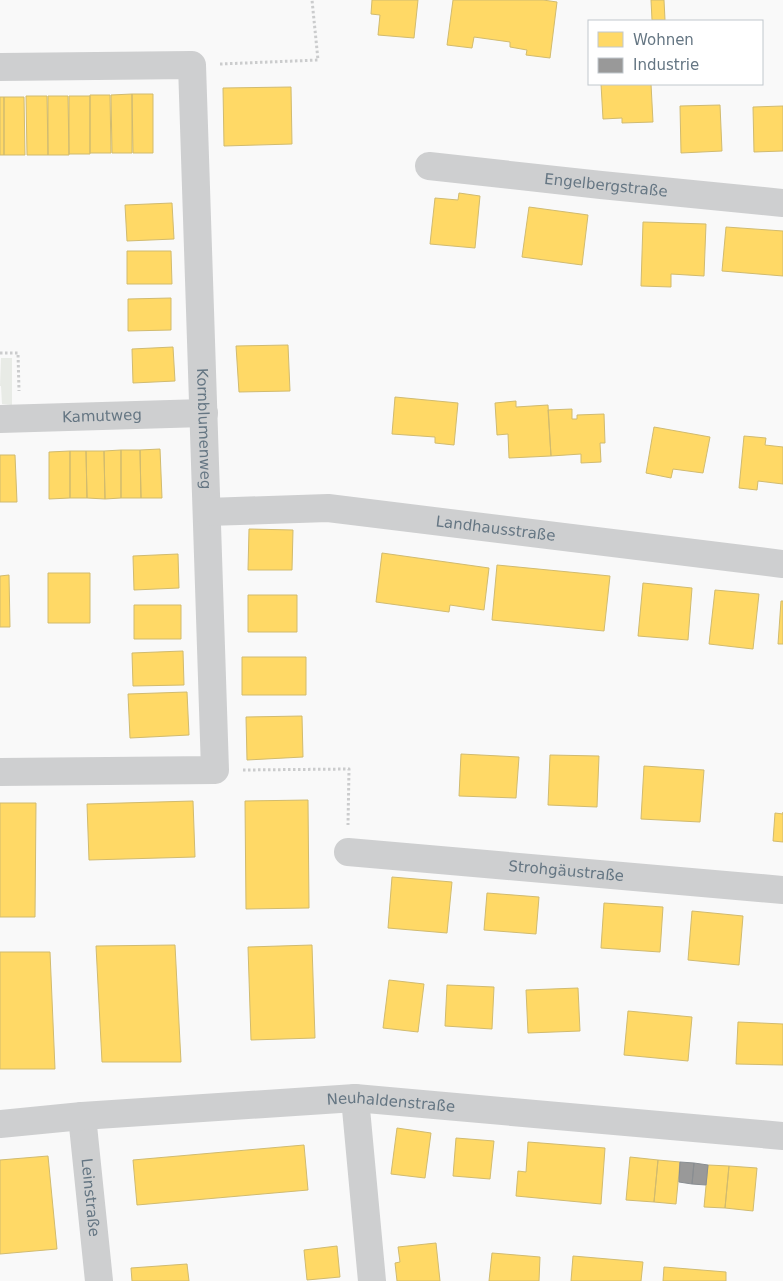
<svg xmlns="http://www.w3.org/2000/svg" width="783" height="1281" font-family="'DejaVu Sans',sans-serif">
  <style>
    .green { fill: #e8ebe6 }
    .homes { fill: #ffd966; stroke: #d1bb6f }
    .industry { fill: #999; stroke: #898e92 }
    .lines { fill: none; stroke-linecap: round; stroke-linejoin: round }
    .path { stroke: #cbcccd; stroke-width: 3; stroke-dasharray: 2.5 2.5; stroke-linecap: butt }
    .minor { stroke: #cecfd0; stroke-width: 28 }
    .labels { text-anchor: middle; stroke-width: 5; stroke-linejoin: round; paint-order: stroke }
    .street-label { font-size: 15px; fill: #657683; stroke: #fff }
  </style>
  <rect width="100%" height="100%" fill="#f9f9f9"/>
  <!-- green -->
  <path class="green" d="M1 358H12V405L2 404 1 386H0Z"/>
  <!-- homes -->
  <path class="homes" d="M372 0H418L414 38 378 35 380 15 371 14Z
    M453 0H543L557 2 550 58 526 55 527 50 510 47V42L474 37 472 48 447 45Z
    M651 0H664L665 20H652Z
    M601 84H651L653 122 622 123V118L603 119Z
    M291 87 292 144 224 146 223 88Z
    M132 94V153H112L111 95Z
    M132 94H153V153H133Z
    M90 95H110L111 153H90Z
    M26 96H47L48 155H27Z
    M48 96H68L69 155H48Z
    M69 96H90V154H69Z
    M0 97H4V155H0Z
    M4 97H24L25 155H4Z
    M720 105 722 151 681 153 680 106Z
    M783 106V151L754 152 753 107Z
    M459 193 480 196 475 248 430 244 435 198 458 200Z
    M172 203 174 239 127 241 125 205Z
    M529 207 588 215 582 265 522 257Z
    M643 222 706 224 704 276 671 274V287L641 286Z
    M726 227 783 231V276L722 271Z
    M127 251H171L172 284H127Z
    M171 298V330L128 331V299Z
    M288 345 290 391 239 392 236 346Z
    M173 347 175 381 133 383 132 349Z
    M395 397 458 403 454 445 435 443V437L392 434Z
    M516 401V407L548 405 551 456 509 458 508 434 497 435 495 403Z
    M572 409V419H577V415L604 414 605 443H600L601 462 581 463V454L551 456 548 410Z
    M654 427 710 437 703 473 673 469 671 478 646 473Z
    M744 436 766 438 765 445 783 447V484L758 481 757 490 739 488Z
    M160 449 162 498H141L140 450Z
    M121 450H140L141 498H121Z
    M121 450V498L105 499 104 451Z
    M70 451H86L87 498H70Z
    M70 451V498L49 499V452Z
    M86 451H104L105 499 87 498Z
    M0 455H15L17 502H0Z
    M249 529 293 530 292 570H248Z
    M382 553 489 568 484 610 450 605 449 612 376 602Z
    M178 554 179 588 134 590 133 556Z
    M497 565 610 576 604 631 492 620Z
    M48 573H90V623H48Z
    M9 575 10 627H0V576Z
    M643 583 692 588 688 640 638 636Z
    M715 590 759 594 753 649 709 644Z
    M248 595H297V632H248Z
    M781 601H783V644H778Z
    M134 605H181V639H134Z
    M183 651 184 685 133 686 132 653Z
    M242 657H306V695H242Z
    M187 692 189 735 130 738 128 694Z
    M302 716 303 757 247 760 246 717Z
    M461 754 519 757 516 798 459 796Z
    M550 755 599 756 597 807 548 805Z
    M644 766 704 770 700 822 641 819Z
    M308 800 309 908 246 909 245 801Z
    M193 801 195 857 89 860 87 804Z
    M0 803H36L35 917H0Z
    M783 812V842L773 841 775 813 783 814Z
    M392 877 452 882 447 933 388 928Z
    M487 893 539 897 536 934 484 930Z
    M604 903 663 907 660 952 601 948Z
    M692 911 743 916 739 965 688 960Z
    M175 945 181 1062H102L96 946Z
    M312 945 315 1038 251 1040 248 947Z
    M0 952H50L55 1069H0Z
    M389 980 424 984 418 1032 383 1028Z
    M447 985 494 987 492 1029 445 1026Z
    M578 988 580 1031 528 1033 526 990Z
    M628 1011 692 1017 688 1061 624 1055Z
    M738 1022 783 1024V1065L736 1064Z
    M397 1128 431 1133 425 1178 391 1174Z
    M456 1138 494 1141 490 1179 453 1176Z
    M528 1142 605 1148 601 1204 516 1196 518 1171 526 1172Z
    M304 1145 308 1190 137 1205 133 1160Z
    M48 1156 57 1249 0 1254V1160Z
    M630 1157 658 1160 654 1202 626 1200Z
    M658 1160 680 1162 676 1204 654 1202Z
    M708 1165 729 1166 725 1208 704 1207Z
    M729 1166 757 1168 753 1211 725 1208Z
    M436 1243 440 1281H397L395 1263 400 1262 398 1247Z
    M337 1246 340 1277 307 1280 304 1250Z
    M492 1253 540 1257 539 1281H489Z
    M573 1256 643 1262 641 1281H571Z
    M187 1264 189 1281H132L131 1268Z
    M664 1267 726 1272V1281H663Z"/>
  <!-- industry -->
  <path class="industry" d="M680 1162 694 1163 692 1184 679 1182Z
    M694 1163 708 1165 706 1185 692 1184Z"/>
  <g class="lines">
    <!-- path -->
    <path class="path" d="M220 64 318 60 312 0
      M0 353H18L19 391
      M243 770 349 769 348 825"/>
    <!-- minor -->
    <g class="minor">
      <path id="s1" d="M0 67 192 65 215 770 0 772"/>
      <path id="s2" d="M429 166 601 185 783 203"/>
      <path id="s3" d="M0 419 204 413"/>
      <path id="s4" d="M207 512 328 508 783 564"/>
      <path id="s5" d="M348 852 783 890"/>
      <path d="M355 1098 372 1281"/>
      <path id="s6" d="M82 1116 99 1281"/>
      <path id="s7" d="M0 1124 82 1116 355 1098 783 1136"/>
    </g>
  </g>
  <g class="labels">
    <!-- street labels -->
    <g class="street-label">
      <text dy="5" stroke="none"><textPath href="#s2" startOffset="178">Engelbergstraße</textPath></text>
      <text dy="5" stroke="none"><textPath href="#s3" startOffset="102">Kamutweg</textPath></text>
      <text dy="5" stroke="none"><textPath href="#s1" startOffset="556">Kornblumenweg</textPath></text>
      <text dy="5" stroke="none"><textPath href="#s4" startOffset="290">Landhausstraße</textPath></text>
      <text dy="5" stroke="none"><textPath href="#s5" startOffset="219">Strohgäustraße</textPath></text>
      <text dy="5" stroke="none"><textPath href="#s7" startOffset="392">Neuhaldenstraße</textPath></text>
      <text dy="5" stroke="none"><textPath href="#s6" startOffset="82">Leinstraße</textPath></text>
    </g>
  </g>
  <!-- legend -->
  <rect x="588" y="20" width="175" height="65" fill="#ffffff" stroke="#c1c8cd"/>
  <rect x="598" y="32" width="25" height="15" fill="#ffd966" stroke="#c1c8cd"/>
  <text x="633" y="45" font-size="15" fill="#657683">Wohnen</text>
  <rect x="598" y="58" width="25" height="15" fill="#999999" stroke="#c1c8cd"/>
  <text x="633" y="70" font-size="15" fill="#657683">Industrie</text>
</svg>
